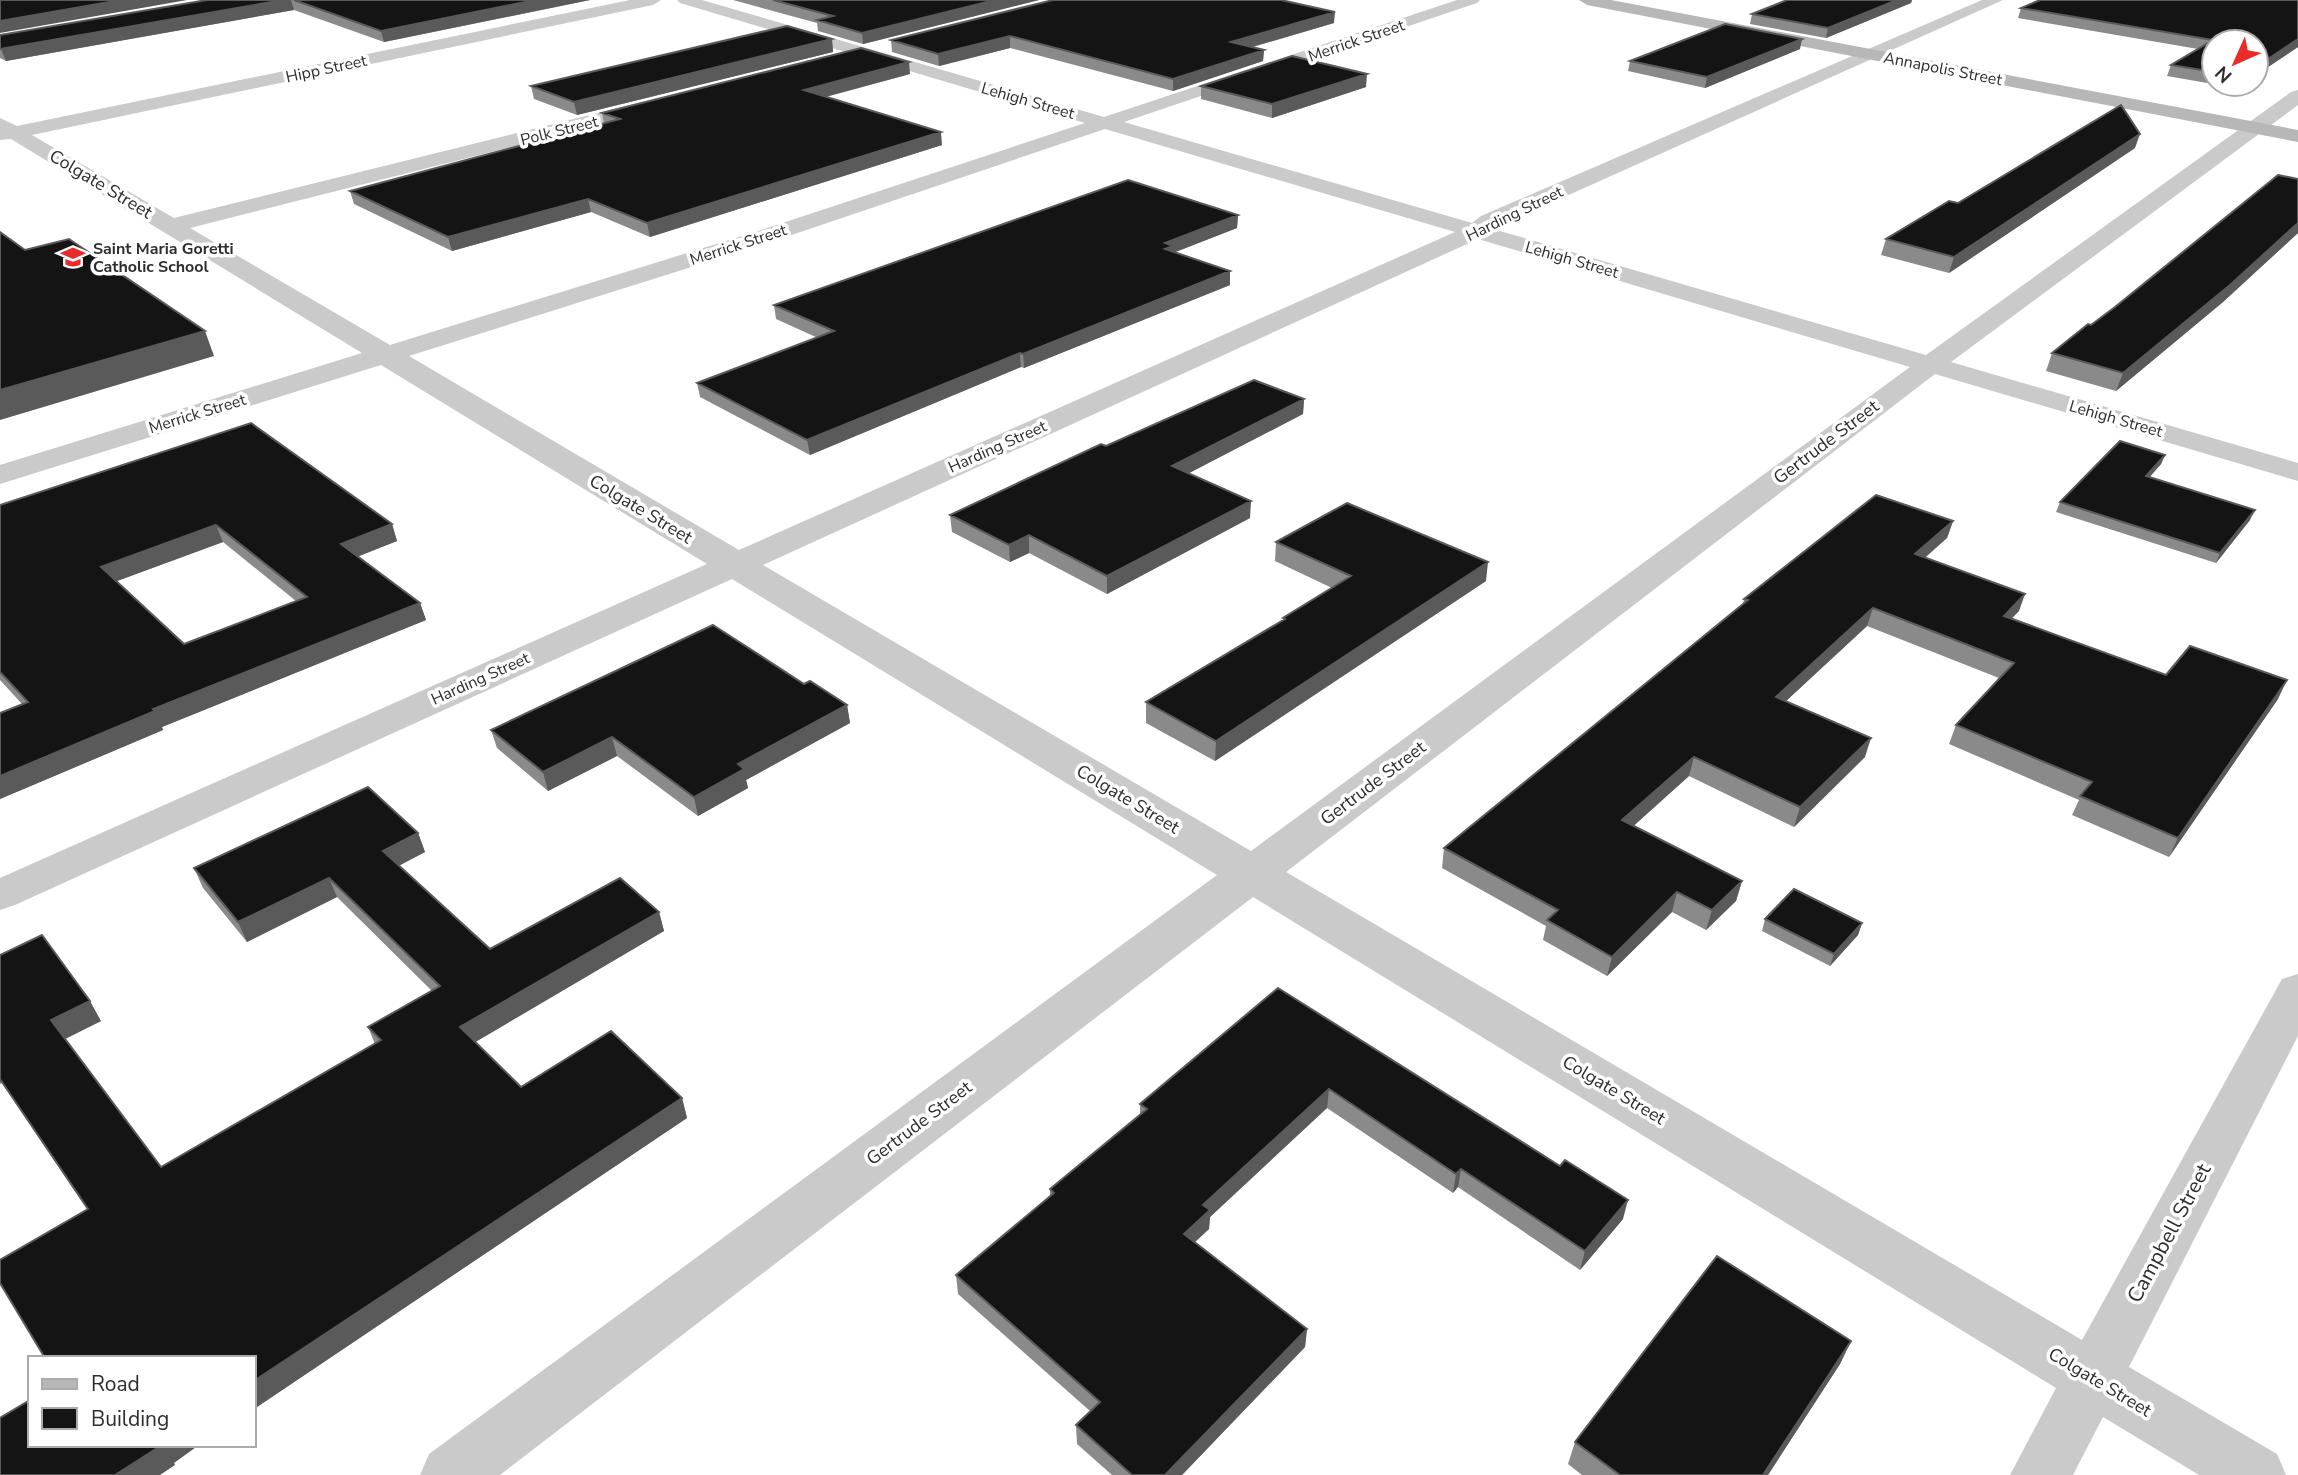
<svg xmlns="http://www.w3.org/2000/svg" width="2298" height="1475" font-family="'Nunito Sans',sans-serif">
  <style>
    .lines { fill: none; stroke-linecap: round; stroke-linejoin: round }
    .street { fill: #cacaca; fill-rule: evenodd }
    .secondary { fill: #b7b7b7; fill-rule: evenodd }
    .wall { fill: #8a8a8a; fill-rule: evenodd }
    .shaded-wall { fill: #5a5a5a }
    .building { fill: #141414; stroke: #5a5a5a; stroke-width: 2; fill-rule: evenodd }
    .labels { text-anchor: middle; stroke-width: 7; stroke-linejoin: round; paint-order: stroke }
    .far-street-label { font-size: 16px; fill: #2d2d2d; stroke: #fff }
    .far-poi-label { font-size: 16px; font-weight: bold; fill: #2d2d2d; stroke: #fff; text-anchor: start }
    .street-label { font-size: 18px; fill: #2d2d2d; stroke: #fff }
    .near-street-label { font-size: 21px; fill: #2d2d2d; stroke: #fff }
  </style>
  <rect width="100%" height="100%" fill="#fff"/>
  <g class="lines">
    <!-- street -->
    <path class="street" d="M630 0H661L653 5 32 135 174 218 655 99 662 101 664 105 662 109 190 228 390 345 755 232 1085 123 680 3 677 0H702L1104 117 1457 0H1480L1477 3 1124 122 1472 223 1481 216 1982 0H2003L1493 229 1926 355 2291 92 2298 90V105L1951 362 2298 463V481L1935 374 1286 872 2082 1340 2282 979 2298 974V1036L2129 1367 2277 1454 2286 1475H2199L2103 1417 2073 1475H2010L2056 1388 1253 897 500 1475H420L429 1454 1217 875 732 579 15 905 0 910V878L707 564 381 365 0 484V465L362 353 11 139 0 140V118L17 126ZM1105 129 1455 232 739 550 409 356 771 242ZM1478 239 1910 367 1251 851 763 565Z"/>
    <!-- secondary -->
    <path class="secondary" d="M1579 0H1611L2298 130V142L1587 5Z"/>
  </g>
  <!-- wall -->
  <path class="wall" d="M206 0H590L384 42 294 10 6 61 0 58V35Z
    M733 0H1039L863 44 818 31 817 23Z
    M1787 0H1912L1911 3 1826 38 1750 24 1752 14Z
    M2298 0V47L2256 75 2214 42V84H2242L2236 88 2167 76 2171 65 2198 49 2018 18 2021 8Z
    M1334 23 1253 47 1264 50 1263 61 1173 91 1010 48 939 66 892 52 891 40Z
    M832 39 833 52 577 115 534 99 531 86Z
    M1800 49 1705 88 1628 71 1630 61Z
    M910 74 826 97 942 145 650 237 591 212 452 251 354 204 350 191 604 123 602 113Z
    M1201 86 1366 87 1272 118 1201 99Z
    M2135 148 1949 273 1881 255 1886 239 1958 203Z
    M2298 179V233L2223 302 2116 391 2046 371 2052 353Z
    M1238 215 1237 228 1175 252 1230 271V285L1024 368 1021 367 810 455 700 397 697 383 818 338 776 319 774 305Z
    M1304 399 1303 414 1189 473 1250 518 1107 594 1029 553 1010 562 952 532 950 515 1106 446Z
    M2165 455 2161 464 2150 477 2250 520 2216 563 2056 512 2060 502Z
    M0 505 392 524 397 541 358 556 420 603 426 620 162 727 163 730 0 799V713L22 704 0 680ZM223 542 296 601 184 644 117 581Z
    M1953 521 1947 538 1925 558 2019 611 2012 618 2166 675 2278 699 2169 857 2072 815 2079 800 1949 744 1956 725 1999 678 1867 626 1786 701 1865 757 1794 827 1689 776 1633 826 1742 881 1736 901 1706 930 1672 912 1607 976 1543 940 1546 926 1442 868 1444 848 1743 604 1744 599Z
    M1276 542 1486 581 1215 761 1146 723V702L1283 621V618L1332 588 1275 561Z
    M804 684 847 705 850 723 746 780 748 788 698 816 617 756 548 791 497 748 491 730Z
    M418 833 425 852 399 866 490 949 659 912 664 931 475 1042 521 1087 682 1098 687 1118 254 1409V1358L87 1209 2 1083 0 1084V955L101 1021 65 1039 161 1167 375 1044 368 1027 432 991 337 897 247 942 203 888 194 868Z
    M1765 919 1862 923 1858 935 1830 966 1762 931Z
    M1278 988 1623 1219 1580 1270 1458 1187 1453 1193 1327 1108 1210 1217 1209 1229 1195 1242 1307 1329 1305 1347 1182 1475H1112L1077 1444 1076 1425 1090 1411 958 1294 956 1275 1050 1196V1189L1140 1115V1104Z
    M1851 1341 1840 1364 1768 1475H1582L1568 1464 1575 1442Z"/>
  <!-- shaded-wall -->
  <path class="shaded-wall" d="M121 0H187L0 33V21Z
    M283 0H291L294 10 6 61 1 49Z
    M535 0H590L384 42 381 31Z
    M995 0H1039L863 44 862 33Z
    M1897 0H1912L1911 3 1826 38 1828 28Z
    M1335 12 1334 23 1231 53V42Z
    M1010 36V48L939 66 938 54Z
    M832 39 833 52 577 115 574 102Z
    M1802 39 1800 49 1705 88 1707 77Z
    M2298 39V47L2256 75V67Z
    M1264 50 1263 61 1173 91V79Z
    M909 62 910 74 806 102 804 90Z
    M1367 74 1366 87 1272 118V104Z
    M941 132 942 145 650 237 647 223Z
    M2140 134 2135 148 1949 273 1954 257Z
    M588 199 591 212 452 251 448 237Z
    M1238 215 1237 228 1173 253 1165 262V243Z
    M2298 223V233L2223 302 2116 391 2123 373Z
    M1230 271V285L1024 368 1023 354Z
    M205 331 214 356 0 420V390Z
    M1020 353 1021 367 810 455 807 440Z
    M1304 399 1303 414 1172 482V466Z
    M2165 455 2161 464 2142 485 2146 476Z
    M1251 501 1250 518 1107 594V576Z
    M2255 510 2250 520 2216 563 2220 553Z
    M1953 521 1947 538 1909 571 1915 554Z
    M392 524 397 541 347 561 341 544Z
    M216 525 223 542 109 584 101 567Z
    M1029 535V553L1010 562 1009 545Z
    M1488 562 1486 581 1215 761 1216 741Z
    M2025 594 2019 611 1997 633 2004 616Z
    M420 603 426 620 162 727 163 730 0 799V776L153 709Z
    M1873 608 1867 626 1771 715 1776 697Z
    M2287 680 2278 699 2169 857 2178 838Z
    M847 705 850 723 746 780 748 788 698 816 694 797 738 764Z
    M612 737 617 756 548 791 543 772Z
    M1871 738 1865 757 1794 827 1800 807Z
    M1694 757 1689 776 1618 840 1622 820Z
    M418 833 425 852 390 870 383 851Z
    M329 878 337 897 247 942 238 922Z
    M1742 881 1736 901 1706 930 1712 910Z
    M1677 892 1672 912 1607 976 1612 957Z
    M659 912 664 931 467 1047 460 1027Z
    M1862 923 1858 935 1830 966 1834 954Z
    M90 1001 101 1021 63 1040 51 1020Z
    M1329 1089 1327 1108 1210 1217 1209 1229 1183 1253 1184 1234 1203 1205Z
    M682 1098 687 1118 254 1409V1381Z
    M1461 1169 1458 1187 1453 1193 1456 1174Z
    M1628 1200 1623 1219 1580 1270 1585 1251Z
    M1307 1329 1305 1347 1182 1475H1165Z
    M1851 1341 1840 1364 1768 1475H1763Z
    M162 1445H199L174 1463 175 1465 160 1475H115Z"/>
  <!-- building -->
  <path class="building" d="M0 0H121L0 21Z
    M207 0H283L0 49V35Z
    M294 0H535L381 31Z
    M773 0H995L862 33 817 20 833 16Z
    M1053 0H1281L1335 12 1231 42 1264 50 1173 79 1010 36 938 54 891 40Z
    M1787 0H1897L1828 28 1752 14Z
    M2040 0H2298V39L2256 67V42H2214V72L2171 65 2213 40 2021 8Z
    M1725 24 1802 39 1707 77 1630 61Z
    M787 26 832 39 574 102 531 86Z
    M861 48 909 62 804 90 941 132 647 223 588 199 448 237 350 191 620 119 602 113Z
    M1292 56 1367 74 1272 104 1201 86Z
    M2121 105 2140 134 1954 257 1886 239 1949 201 1958 203Z
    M2278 175 2298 179V223L2230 285 2123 373 2052 353 2088 324 2091 325 2115 307Z
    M1128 180 1238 215 1165 243 1173 246 1165 249 1230 271 1023 354 1020 353 807 440 697 383 834 331 774 305Z
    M0 232 25 250 69 239 205 331 0 390Z
    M1254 380 1304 399 1172 466 1251 501 1107 576 1029 535 1009 545 950 515 1101 444 1106 446Z
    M251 423 392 524 341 544 420 603 153 709 155 711 0 776V713L28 702 0 672V505ZM216 525 307 597 184 644 101 567Z
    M2120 441 2165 455 2146 476 2255 510 2220 553 2060 502Z
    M1876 495 1953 521 1915 554 2025 594 2004 616 2166 675 2190 646 2287 680 2178 838 2080 796 2092 782 1956 725 2014 663 1873 608 1776 697 1871 738 1800 807 1694 757 1622 820 1742 881 1712 910 1677 892 1612 957 1547 920 1558 910 1444 848 1748 600 1744 599Z
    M1347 503 1488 562 1216 741 1146 702 1285 619 1283 618 1351 576 1276 542Z
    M713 625 804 684 810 681 847 705 738 764 744 769 694 797 612 737 543 772 491 730Z
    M368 787 418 833 383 851 490 949 620 878 659 912 460 1027 521 1087 611 1031 682 1098 254 1381V1358H45L0 1283V1260L88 1209 0 1079V955L42 935 90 1001 51 1020 161 1167 381 1040 368 1027 440 986 329 878 238 922 194 868Z
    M1794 889 1862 923 1834 954 1765 919Z
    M1278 988 1560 1166 1565 1160 1628 1200 1585 1251 1461 1169 1456 1174 1329 1089 1203 1205 1210 1210 1184 1234 1307 1329 1165 1475H1132L1076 1425 1100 1402 956 1275 1054 1193 1050 1189 1147 1109 1140 1104Z
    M1717 1256 1851 1341 1763 1475H1620L1575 1442Z
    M30 1400V1445H162L115 1475H0V1418Z"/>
  <!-- icons -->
  <defs>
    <g id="school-bare" transform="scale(1.89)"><path d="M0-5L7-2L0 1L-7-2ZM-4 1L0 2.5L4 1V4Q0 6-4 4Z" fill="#e92c29" stroke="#fff" stroke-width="2.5" paint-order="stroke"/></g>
  </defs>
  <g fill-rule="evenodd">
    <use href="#school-bare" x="73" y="257"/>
  </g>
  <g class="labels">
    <!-- far-street labels -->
    <g class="far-street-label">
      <text transform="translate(1356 40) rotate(-19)" y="6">Merrick Street</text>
      <text transform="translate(326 68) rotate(-12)" y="6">Hipp Street</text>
      <text transform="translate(1943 68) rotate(11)" y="6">Annapolis Street</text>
      <text transform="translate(1028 100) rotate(16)" y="6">Lehigh Street</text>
      <text transform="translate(559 130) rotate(-14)" y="6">Polk Street</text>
      <text transform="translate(1514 213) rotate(-26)" y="6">Harding Street</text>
      <text transform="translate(738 244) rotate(-18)" y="6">Merrick Street</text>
      <text transform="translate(1572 259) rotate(16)" y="6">Lehigh Street</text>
      <text transform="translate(197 413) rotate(-17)" y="6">Merrick Street</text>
      <text transform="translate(2116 418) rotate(16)" y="6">Lehigh Street</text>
      <text transform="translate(997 446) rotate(-24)" y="6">Harding Street</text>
      <text transform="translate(480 678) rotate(-24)" y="6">Harding Street</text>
    </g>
    <!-- far-poi labels -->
    <g class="far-poi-label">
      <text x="93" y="254">Saint Maria Goretti<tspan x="93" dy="18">Catholic School</tspan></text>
    </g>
    <!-- street labels -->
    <g class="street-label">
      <text transform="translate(101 184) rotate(31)" y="6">Colgate Street</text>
      <text transform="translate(1826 442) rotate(-37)" y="6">Gertrude Street</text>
      <text transform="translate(641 509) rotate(31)" y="6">Colgate Street</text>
      <text transform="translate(1373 783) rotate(-37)" y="6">Gertrude Street</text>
      <text transform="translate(1128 799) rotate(31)" y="6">Colgate Street</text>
      <text transform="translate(1614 1090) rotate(31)" y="6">Colgate Street</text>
      <text transform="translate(919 1123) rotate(-37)" y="6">Gertrude Street</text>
      <text transform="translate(2100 1382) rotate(31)" y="6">Colgate Street</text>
    </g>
    <!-- near-street labels -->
    <g class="near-street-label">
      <text transform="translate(2169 1233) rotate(-62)" y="7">Campbell Street</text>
    </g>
  </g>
  <!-- legend -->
  <rect x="28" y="1356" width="228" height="91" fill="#ffffff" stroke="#ababab" stroke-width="2"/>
  <rect x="42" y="1379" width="35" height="10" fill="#b7b7b7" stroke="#ababab" stroke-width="2"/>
  <text x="91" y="1391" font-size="21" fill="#2d2d2d">Road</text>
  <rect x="42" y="1408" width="35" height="21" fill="#141414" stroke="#ababab" stroke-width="2"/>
  <text x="91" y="1426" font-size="21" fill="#2d2d2d">Building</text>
  <!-- north arrow -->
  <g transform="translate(2235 63) rotate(225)"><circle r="33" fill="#ffffff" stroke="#ababab" stroke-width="2"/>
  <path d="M0-5L12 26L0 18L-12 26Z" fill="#e92c29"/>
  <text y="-10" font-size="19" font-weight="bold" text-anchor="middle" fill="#2d2d2d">N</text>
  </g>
</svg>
